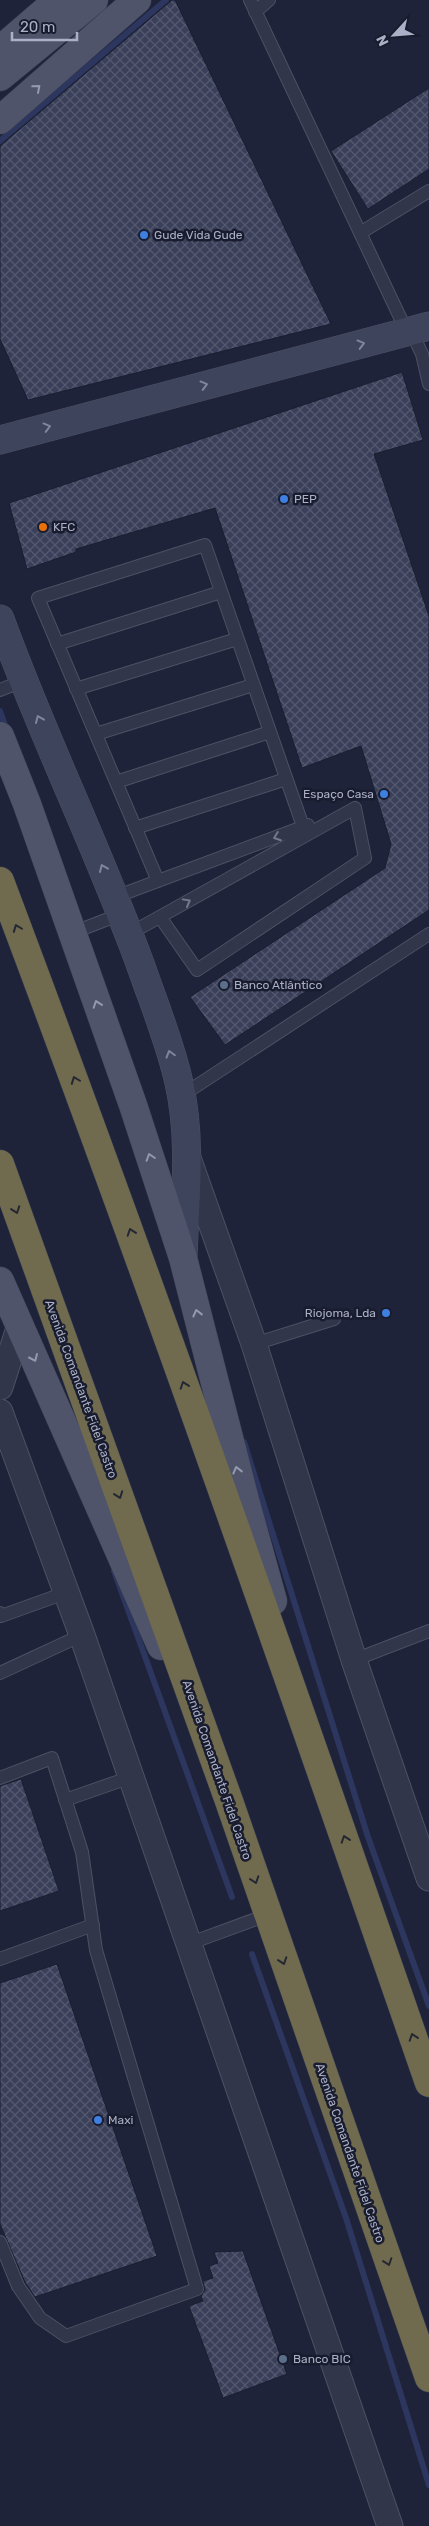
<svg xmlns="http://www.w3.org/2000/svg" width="429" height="2526" font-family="Rubik,sans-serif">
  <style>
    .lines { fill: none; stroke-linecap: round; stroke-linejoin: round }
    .stream { stroke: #2c365e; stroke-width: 6 }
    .building { fill: url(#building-cross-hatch); stroke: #191e30 }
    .lane-casing { stroke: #4c5164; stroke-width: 14 }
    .street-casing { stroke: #4c5164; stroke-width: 27 }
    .secondary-casing { stroke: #4c5164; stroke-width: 29 }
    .primary-casing { stroke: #383d50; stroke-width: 29 }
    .highway-casing { stroke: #393e51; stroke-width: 29 }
    .lane { stroke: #32364a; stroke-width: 12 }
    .street { stroke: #32364a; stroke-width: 25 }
    .secondary { stroke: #3f445d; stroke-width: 28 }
    .primary { stroke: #4f546a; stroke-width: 28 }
    .highway { stroke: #706b4e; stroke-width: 28 }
    .oneway { stroke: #9599af }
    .oneway2 { stroke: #80859c }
    .oneway3 { stroke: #75798e }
    .oneway4 { stroke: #252833 }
    .shop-dot { fill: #3f7fe0; stroke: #181c2e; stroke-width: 2 }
    .food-dot { fill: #e8710a; stroke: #181c2e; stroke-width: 2 }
    .service-dot { fill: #5c6f8a; stroke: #181c2e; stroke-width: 2 }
    .labels { text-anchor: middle; stroke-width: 5; stroke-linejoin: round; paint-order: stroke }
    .poi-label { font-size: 12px; fill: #acb0c6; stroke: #181c2e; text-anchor: start }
    .street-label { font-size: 12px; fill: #acb0c6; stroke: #181c2e }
  </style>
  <defs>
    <pattern id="building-cross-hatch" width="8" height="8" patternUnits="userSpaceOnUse" patternTransform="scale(1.25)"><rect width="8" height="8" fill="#3a4059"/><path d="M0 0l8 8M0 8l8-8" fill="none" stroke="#54596f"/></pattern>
  </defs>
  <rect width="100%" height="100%" fill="#1e2339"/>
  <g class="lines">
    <!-- stream -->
    <path class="stream" d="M0 141 166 0
      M0 711 7 731
      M244 1442 368 1837 429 2006
      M114 1571 232 1897
      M252 1954 346 2218 429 2485"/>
  </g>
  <!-- building -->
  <path class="building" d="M172 0H175L331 324 28 400 0 339V146Z
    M429 88V169L368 209 331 151Z
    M402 372 423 440 374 454 429 616V910L225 1045 190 997 385 868 391 844 361 746 302 768 215 508 76 549V552L27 569 9 503Z
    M21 1779 59 1891 0 1911V1786Z
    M57 1964 157 2256 35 2297 25 2282 0 2224V1983Z
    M243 2251 287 2374 223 2398 189 2306 203 2301 201 2296 205 2290 203 2281 213 2278 209 2266 218 2263 214 2252Z"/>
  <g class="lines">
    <!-- lane casing -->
    <g class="lane-casing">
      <path id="lane" d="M250 0 407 332
        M255 12 269 0
        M360 233 429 191
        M411 331 422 354 429 384
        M57 644 221 592
        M76 689 237 639
        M0 690 23 681
        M96 734 253 685
        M116 782 270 732
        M135 828 286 779
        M158 881 38 598 205 545 306 835
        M115 897 308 825
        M160 917 197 970 365 858 355 808
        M72 933 121 914
        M129 934 355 808
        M181 1096 429 934
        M254 1344 334 1319
        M0 1613 1 1616 65 1593
        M354 1660 429 1631
        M0 1673 82 1635
        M0 1778 52 1758 82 1852 96 1950 197 2289 66 2336 40 2318 18 2286 0 2242
        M65 1800 131 1777
        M188 1944 267 1915
        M0 1959 93 1925"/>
    </g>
    <!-- street casing -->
    <g class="street-casing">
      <path id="street" d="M188 1158 254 1344 354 1660 429 1878
        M0 1387 20 1325
        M0 1412 82 1635 390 2526"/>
    </g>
    <!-- secondary casing -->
    <g class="secondary-casing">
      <path id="secondary" d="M0 440 429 326
        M0 619C43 738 100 852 143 972 156 1009 171 1046 179 1083 192 1140 185 1199 183 1257"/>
    </g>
    <!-- primary casing -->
    <g class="primary-casing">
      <path id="primary" d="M0 50 58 0
        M0 77 94 0
        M0 120 137 0
        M0 736 27 804 133 1105 183 1258 245 1500 273 1601
        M0 1281 161 1646"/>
    </g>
    <!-- highway casing -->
    <g class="highway-casing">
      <path id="highway" d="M0 881C150 1279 290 1681 429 2083
        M0 1164 229 1801 429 2378"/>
    </g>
    <!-- lane -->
    <use href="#lane" class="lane"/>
    <!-- street -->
    <use href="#street" class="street"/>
    <!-- secondary -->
    <use href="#secondary" class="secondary"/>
    <!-- primary -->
    <use href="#primary" class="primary"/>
    <!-- highway -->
    <use href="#highway" class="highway"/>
  </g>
  <!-- one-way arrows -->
  <defs><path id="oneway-chevron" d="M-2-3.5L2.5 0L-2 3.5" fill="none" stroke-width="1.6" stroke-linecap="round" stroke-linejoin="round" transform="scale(1.25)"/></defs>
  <g class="oneway">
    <use href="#oneway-chevron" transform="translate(37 88) rotate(-41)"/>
    <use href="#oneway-chevron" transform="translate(97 1004) rotate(-109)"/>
    <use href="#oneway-chevron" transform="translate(150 1157) rotate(-108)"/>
    <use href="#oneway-chevron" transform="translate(197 1313) rotate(-104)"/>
    <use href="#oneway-chevron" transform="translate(34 1358) rotate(66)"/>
    <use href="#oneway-chevron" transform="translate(237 1470) rotate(-104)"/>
  </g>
  <g class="oneway2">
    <use href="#oneway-chevron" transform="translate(361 344) rotate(-15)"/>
    <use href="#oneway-chevron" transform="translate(204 385) rotate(-15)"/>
    <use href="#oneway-chevron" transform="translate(47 427) rotate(-15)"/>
    <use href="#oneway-chevron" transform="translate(39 719) rotate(-113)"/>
    <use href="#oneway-chevron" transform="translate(103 868) rotate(-113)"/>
    <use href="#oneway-chevron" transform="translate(170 1054) rotate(-106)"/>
  </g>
  <g class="oneway3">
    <use href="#oneway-chevron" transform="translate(277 837) rotate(160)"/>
    <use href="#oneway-chevron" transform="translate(187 902) rotate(-29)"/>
  </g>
  <g class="oneway4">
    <use href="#oneway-chevron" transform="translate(17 928) rotate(-111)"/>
    <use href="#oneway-chevron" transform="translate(75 1080) rotate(-111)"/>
    <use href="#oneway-chevron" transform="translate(16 1210) rotate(70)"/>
    <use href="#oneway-chevron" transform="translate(131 1232) rotate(-109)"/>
    <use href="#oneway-chevron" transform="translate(184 1385) rotate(-109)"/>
    <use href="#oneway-chevron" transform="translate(119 1495) rotate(70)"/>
    <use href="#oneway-chevron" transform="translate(345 1839) rotate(-109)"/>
    <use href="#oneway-chevron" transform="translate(255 1880) rotate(71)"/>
    <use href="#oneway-chevron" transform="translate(283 1961) rotate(71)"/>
    <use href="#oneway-chevron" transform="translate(413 2037) rotate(-109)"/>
    <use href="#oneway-chevron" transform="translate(388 2262) rotate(71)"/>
  </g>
  <!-- markers -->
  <g class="shop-dot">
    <circle cx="144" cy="235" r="5"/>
    <circle cx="284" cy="499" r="5"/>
    <circle cx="384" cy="794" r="5"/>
    <circle cx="386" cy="1313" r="5"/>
    <circle cx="98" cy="2120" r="5"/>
  </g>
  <circle class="food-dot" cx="43" cy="527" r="5"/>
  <g class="service-dot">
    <circle cx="224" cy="985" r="5"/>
    <circle cx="283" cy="2359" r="5"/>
  </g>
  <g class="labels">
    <!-- poi labels -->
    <g class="poi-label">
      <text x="154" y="239">Gude Vida Gude</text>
      <text x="294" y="503">PEP</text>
      <text x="53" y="531">KFC</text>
      <text x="374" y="798" text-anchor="end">Espaço Casa</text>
      <text x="234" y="989">Banco Atlântico</text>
      <text x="376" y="1317" text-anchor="end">Riojoma, Lda</text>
      <text x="108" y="2124">Maxi</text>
      <text x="293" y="2363">Banco BIC</text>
    </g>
    <!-- street labels -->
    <g class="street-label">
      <text transform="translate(81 1389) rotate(70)" y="4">Avenida Comandante Fidel Castro</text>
      <text transform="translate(217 1770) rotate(71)" y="4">Avenida Comandante Fidel Castro</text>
      <text transform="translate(350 2153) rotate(71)" y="4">Avenida Comandante Fidel Castro</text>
    </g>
  </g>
  <!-- north arrow -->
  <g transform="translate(394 35) rotate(244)" stroke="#181c2e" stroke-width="4" paint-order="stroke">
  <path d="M0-4L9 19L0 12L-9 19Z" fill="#acb0c6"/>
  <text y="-8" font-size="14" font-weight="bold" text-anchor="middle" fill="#acb0c6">N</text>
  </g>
  <!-- scale -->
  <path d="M12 32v8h65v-8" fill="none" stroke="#acb0c6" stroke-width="2.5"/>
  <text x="20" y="32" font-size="15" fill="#acb0c6" stroke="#181c2e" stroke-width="4" paint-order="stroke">20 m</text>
</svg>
